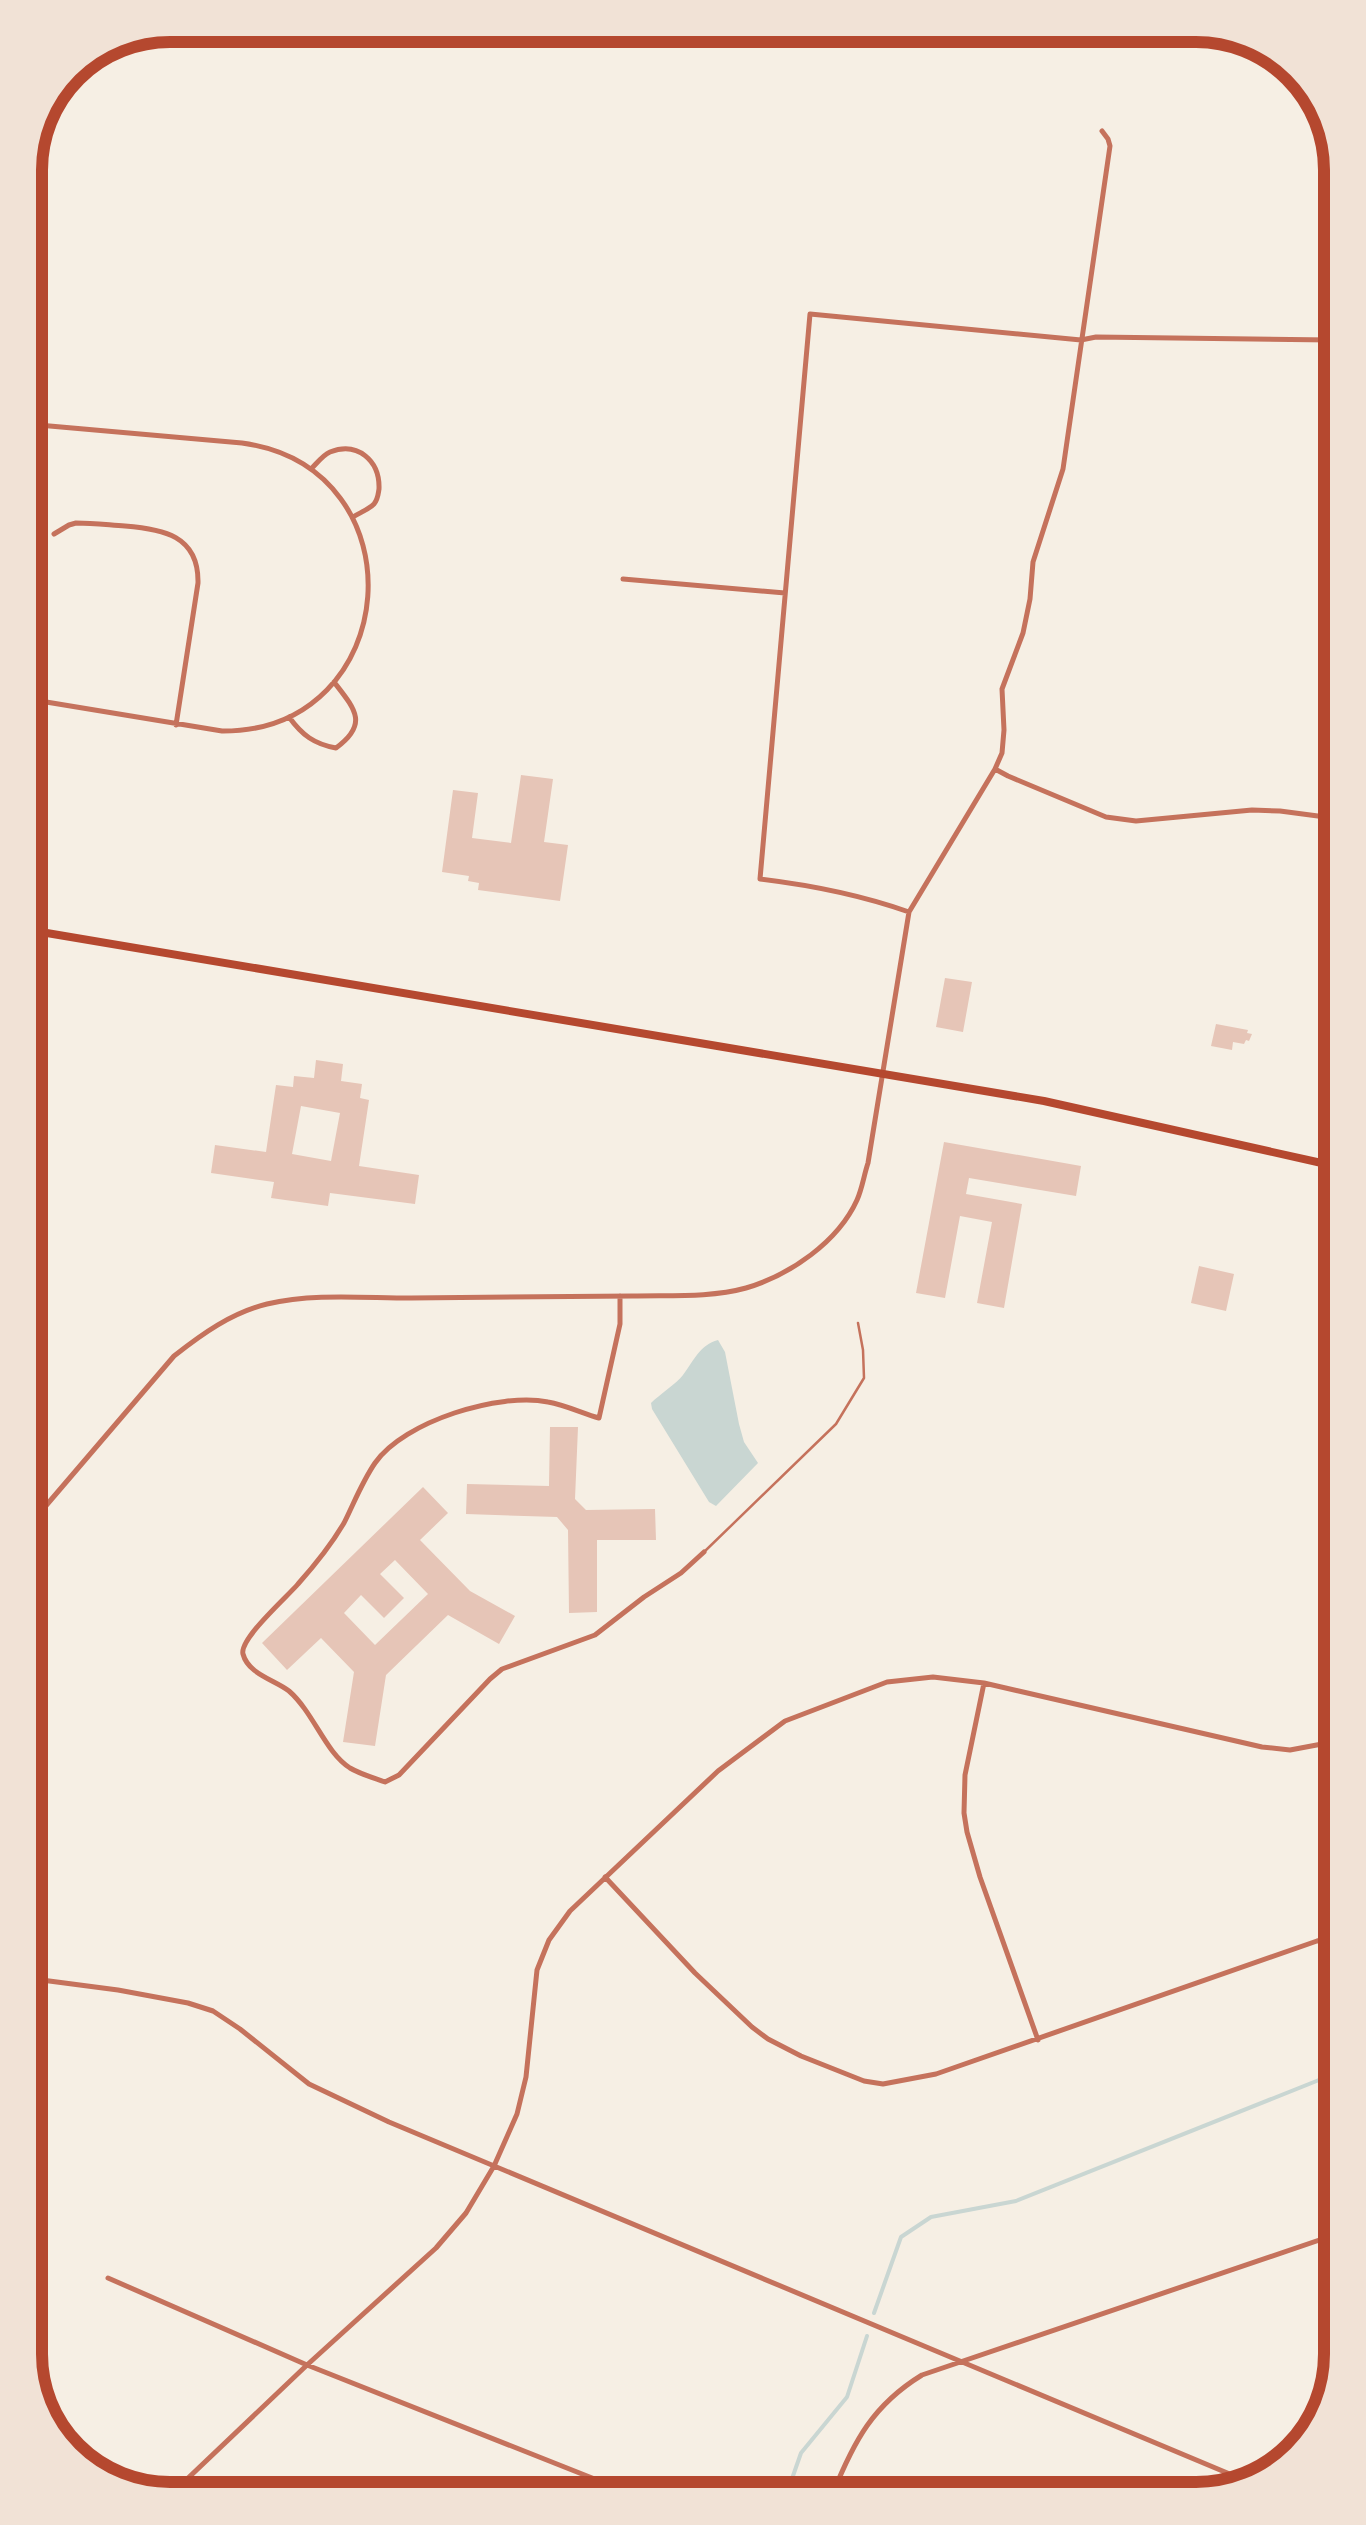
<svg xmlns="http://www.w3.org/2000/svg" width="1366" height="2525" font-family="'PT Sans',sans-serif">
  <style>
    .water { fill: #c9d6d2 }
    .lines { fill: none; stroke-linecap: round; stroke-linejoin: round }
    .stream { stroke: #c9d6d2; stroke-width: 4 }
    .building { fill: #e6c5b7; fill-rule: evenodd }
    .service { stroke: #c5725c; stroke-width: 2.5 }
    .minor { stroke: #c5725c; stroke-width: 5 }
    .secondary { stroke: #b5482f; stroke-width: 8 }
    .rim { fill: none; stroke: #b5482f; stroke-width: 12 }
  </style>
  <rect width="100%" height="100%" fill="#f6efe4"/>
  <!-- water -->
  <path class="water" d="M718 1340 725 1352 739 1424 744 1442 758 1463 716 1506 709 1502 652 1409 651 1403C659 1395 677 1383 683 1375 694 1360 700 1345 718 1340Z"/>
  <g class="lines">
    <!-- stream -->
    <path class="stream" d="M874 2313 901 2237 931 2217 1016 2201 1339 2072
      M787 2493 801 2453 847 2397 867 2336"/>
  </g>
  <!-- building -->
  <path class="building" d="M521 775 553 779 544 842 568 845 560 901 478 890 479 883 468 881 469 876 442 872 453 790 478 793 472 838 511 843Z
    M945 978 972 982 963 1032 936 1027Z
    M1216 1024 1248 1030 1247 1033 1252 1034 1249 1041 1246 1040 1244 1044 1233 1042 1232 1050 1211 1046Z
    M316 1060 343 1064 341 1081 362 1084 360 1098 369 1100 359 1166 419 1175 415 1204 330 1193 328 1206 271 1198 274 1182 211 1173 215 1145 266 1152 276 1085 293 1087 294 1076 314 1078ZM301 1106 340 1113 331 1161 292 1154Z
    M944 1142 1081 1166 1076 1196 969 1178 966 1194 1022 1204 1004 1308 977 1303 992 1222 960 1216 945 1298 916 1293Z
    M1199 1266 1234 1274 1226 1311 1191 1303Z
    M550 1427H578L575 1499 586 1510 655 1509 656 1540H597V1612L569 1613 568 1530 557 1517 466 1514 467 1484 549 1486Z
    M423 1487 448 1513 420 1540 470 1591 515 1616 499 1644 448 1615 386 1675 375 1746 343 1742 354 1672 321 1638 287 1670 262 1643ZM395 1560 428 1594 375 1645 344 1613 361 1595 384 1618 404 1598 380 1574Z"/>
  <g class="lines">
    <!-- service -->
    <path class="service" d="M704 1552 836 1424 864 1378 863 1350 858 1323"/>
    <!-- minor -->
    <path class="minor" d="M27 424 242 443C423 468 403 732 222 731L28 699
      M312 468C317 463 323 455 330 452 358 441 380 461 379 489 378 495 378 499 374 504 368 510 359 513 353 517
      M54 534 69 525 76 523C93 523 109 525 125 526 162 529 199 535 198 583L176 725
      M623 579 785 593
      M289 717C302 735 314 744 336 748 369 724 355 709 334 682
      M995 769 1008 776 1106 817 1136 821 1252 810 1280 811 1333 818
      M909 912C861 895 810 885 760 879L810 314 1081 340 1096 337 1331 340
      M620 1296V1324L599 1418C582 1413 565 1405 548 1402 500 1392 404 1421 375 1463 362 1482 354 1503 344 1523 331 1545 315 1565 298 1584 288 1596 239 1639 243 1654 248 1674 275 1680 289 1691 314 1713 325 1752 350 1768 360 1774 374 1778 385 1782L399 1775 490 1679 502 1669 595 1635 644 1597 681 1573 704 1552
      M32 1522 174 1356C202 1334 231 1313 267 1304 314 1293 363 1298 411 1298 485 1298 559 1297 632 1296 670 1295 710 1298 746 1288 790 1275 838 1242 857 1200 862 1189 864 1175 868 1163L909 912 995 769 1002 753 1004 730 1002 689 1023 633 1030 599 1033 562 1063 469 1110 146 1108 139 1102 131
      M984 1683 965 1775 964 1813 967 1832 980 1877 1038 2040
      M605 1877 695 1973 752 2027 768 2039 801 2056 864 2081 883 2084 936 2074 1317 1941 1339 1936
      M34 1979 118 1990 188 2003 213 2011 240 2029 309 2084 389 2122 1256 2485
      M108 2278 307 2365 635 2495
      M833 2493C854 2441 873 2405 922 2375L1340 2233
      M165 2500 307 2365 436 2248 466 2213 494 2166 517 2114 526 2077 537 1970 549 1940 570 1911 718 1771 785 1721 887 1682 933 1677 984 1683 1262 1747 1290 1750 1338 1741"/>
    <!-- secondary -->
    <path class="secondary" d="M29 930 1044 1101 1335 1166"/>
  </g>
  <!-- crop -->
  <path d="M0 0H1366V2525H0ZM170 42H1196A128 128 0 0 1 1324 170V2354A128 128 0 0 1 1196 2482H170A128 128 0 0 1 42 2354V170A128 128 0 0 1 170 42Z" fill="#f1e2d6" fill-rule="evenodd"/>
  <path class="rim" d="M170 42H1196A128 128 0 0 1 1324 170V2354A128 128 0 0 1 1196 2482H170A128 128 0 0 1 42 2354V170A128 128 0 0 1 170 42Z"/>
</svg>
